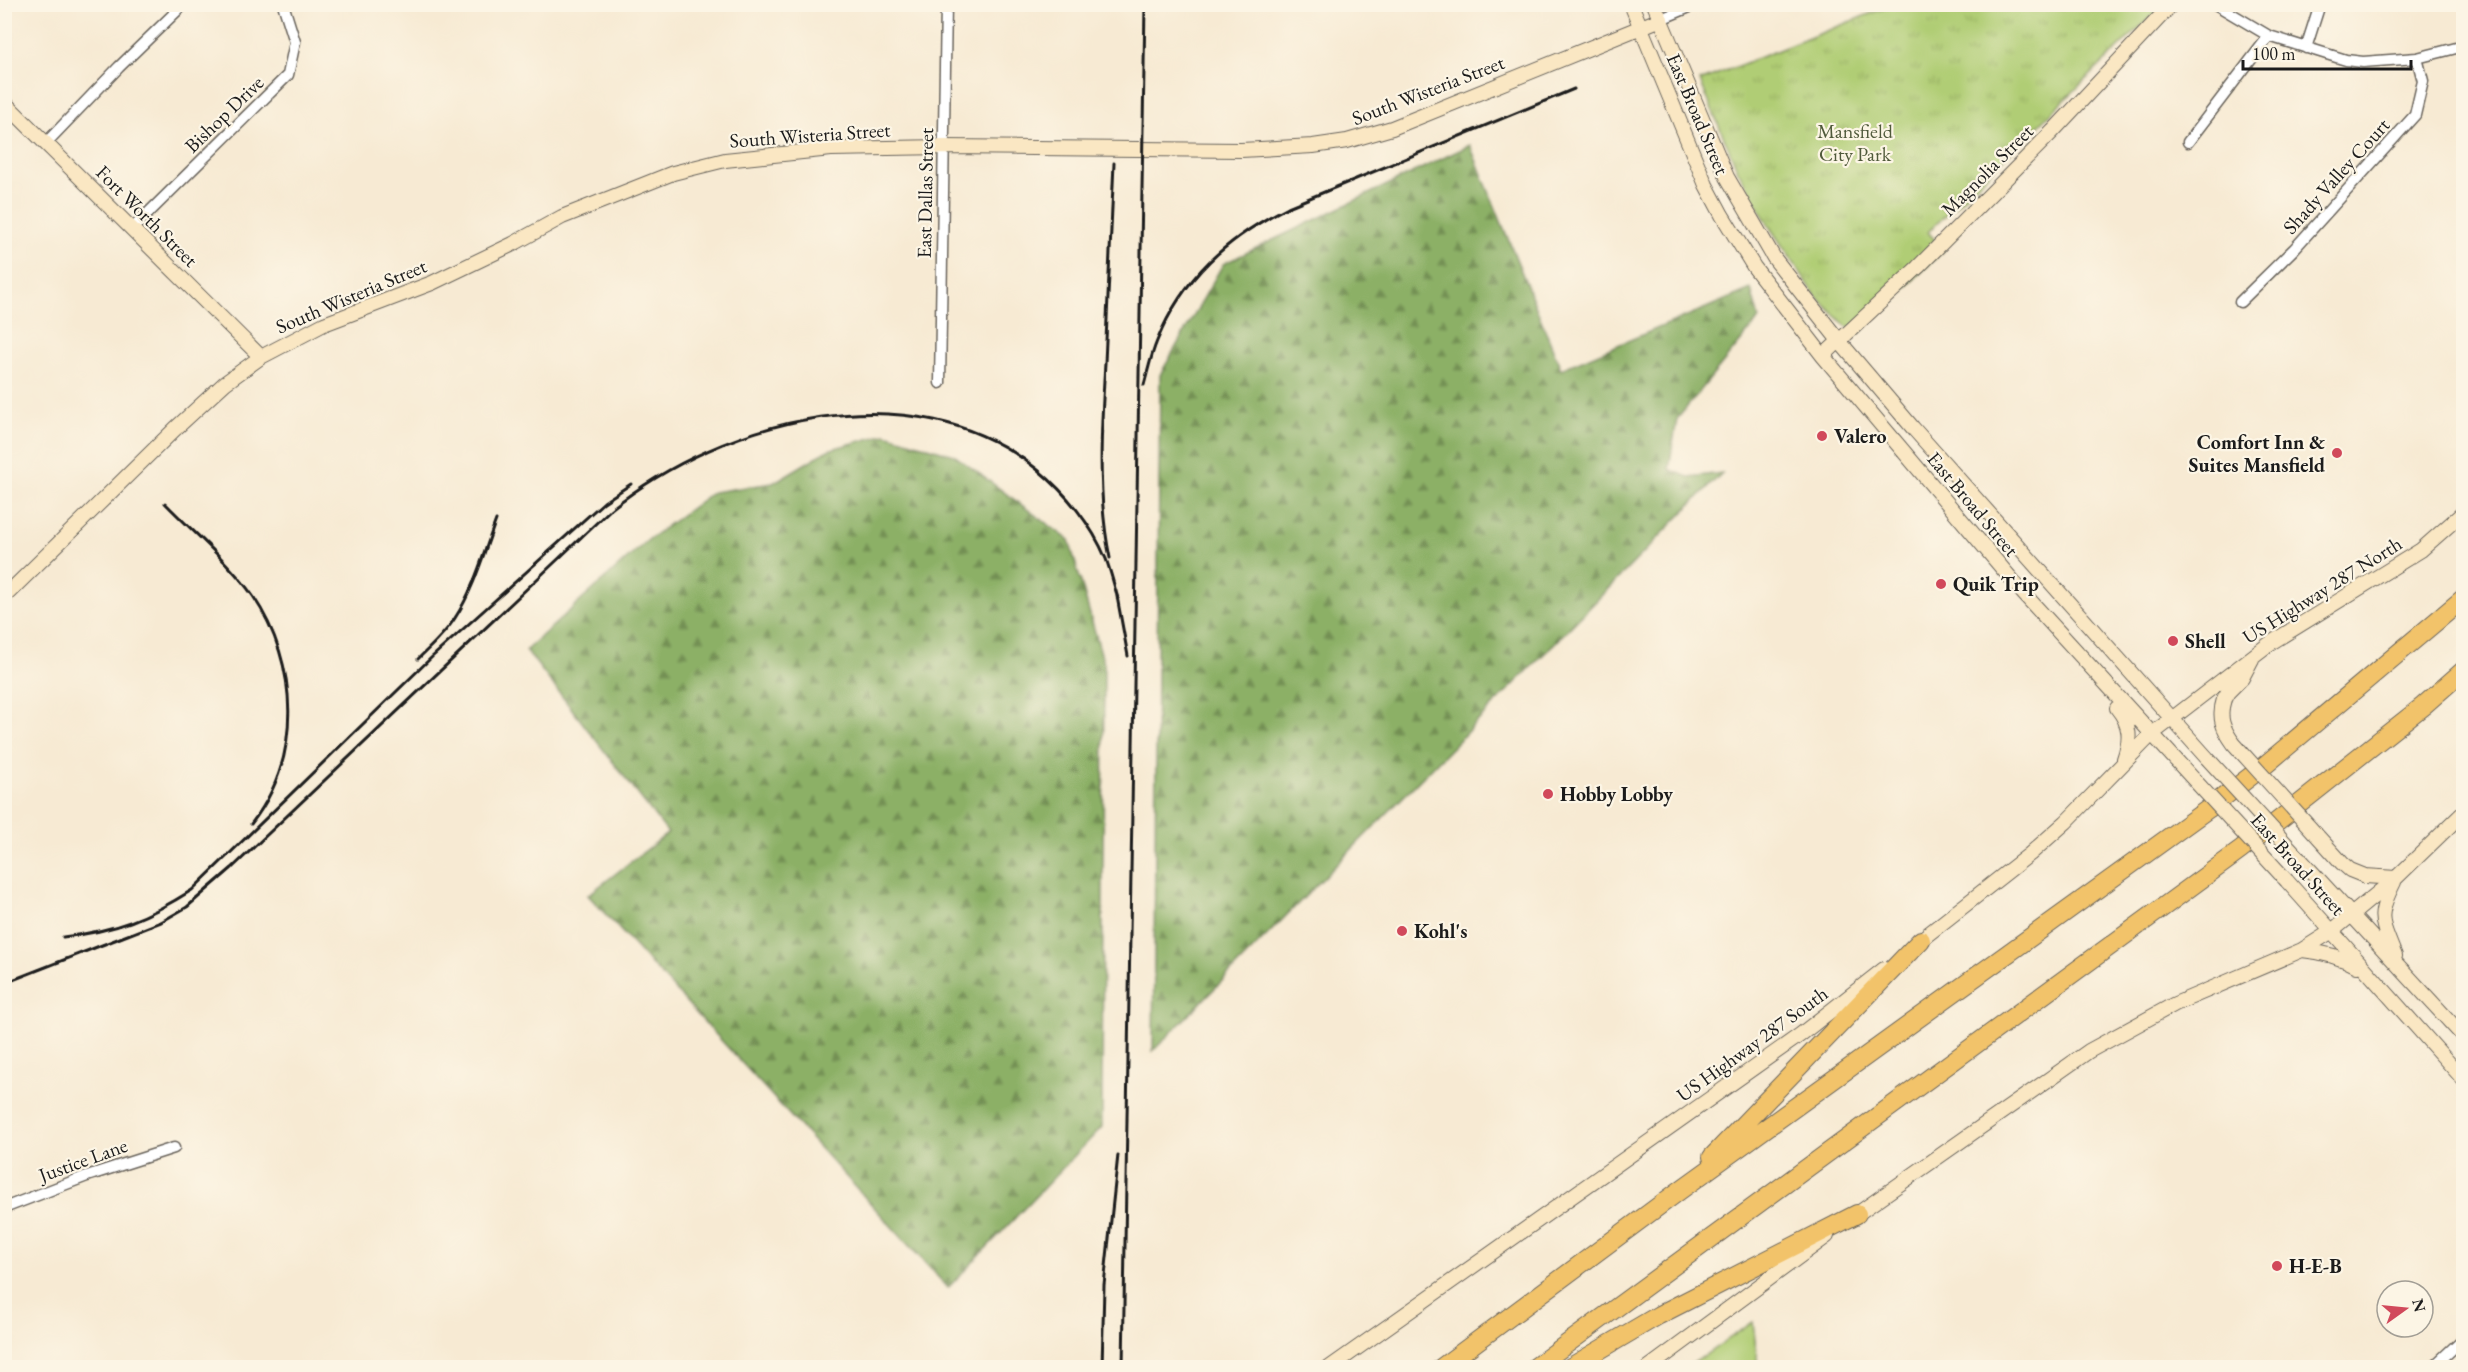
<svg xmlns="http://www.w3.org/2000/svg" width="2468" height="1372" font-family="'EB Garamond',serif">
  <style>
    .grass { fill: #b0cd74; stroke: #667448; stroke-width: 1.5 }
    .forest { fill: url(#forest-firs); stroke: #546641; stroke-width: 1.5 }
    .park { fill: url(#park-tufts); stroke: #667448; stroke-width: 1.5 }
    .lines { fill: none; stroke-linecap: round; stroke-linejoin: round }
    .street-casing { stroke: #69645c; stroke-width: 13 }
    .secondary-casing { stroke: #69645c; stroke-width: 16 }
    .highway-casing { stroke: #69645c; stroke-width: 20 }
    .street { stroke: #fff; stroke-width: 10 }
    .secondary { stroke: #fae7c3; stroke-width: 14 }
    .highway { stroke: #f2c36a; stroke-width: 18 }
    .rail { stroke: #1c1c1c; stroke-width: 3 }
    .secondary-bridge-casing { stroke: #69645c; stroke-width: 16; stroke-linecap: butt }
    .secondary-bridge { stroke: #fae7c3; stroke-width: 14 }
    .poi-dot { fill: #d1495b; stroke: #fcf5e5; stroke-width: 2 }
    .labels { text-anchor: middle; stroke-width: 4.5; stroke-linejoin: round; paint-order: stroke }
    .street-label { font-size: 20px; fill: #1c1c1c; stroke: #fcf5e5 }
    .park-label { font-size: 20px; fill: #505a3b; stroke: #fcf5e5 }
    .poi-label { font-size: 20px; font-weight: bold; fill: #1c1c1c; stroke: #fcf5e5; text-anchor: start }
  </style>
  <defs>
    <pattern id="forest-firs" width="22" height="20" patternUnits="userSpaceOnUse" patternTransform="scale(1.5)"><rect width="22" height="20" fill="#8cb066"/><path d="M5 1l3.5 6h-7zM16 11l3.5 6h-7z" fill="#728e53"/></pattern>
    <pattern id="park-tufts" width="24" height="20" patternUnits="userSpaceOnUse" patternTransform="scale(1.5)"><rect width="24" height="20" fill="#b0cd74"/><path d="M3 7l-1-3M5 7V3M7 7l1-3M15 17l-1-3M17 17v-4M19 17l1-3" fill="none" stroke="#97af64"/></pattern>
  </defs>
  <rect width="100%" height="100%" fill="#fcf5e5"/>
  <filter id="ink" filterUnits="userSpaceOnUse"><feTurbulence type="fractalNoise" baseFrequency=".0167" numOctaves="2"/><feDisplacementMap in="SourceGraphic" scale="12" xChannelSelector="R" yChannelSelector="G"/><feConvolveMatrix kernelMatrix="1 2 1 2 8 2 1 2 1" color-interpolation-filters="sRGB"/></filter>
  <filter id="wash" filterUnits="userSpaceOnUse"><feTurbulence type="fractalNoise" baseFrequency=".008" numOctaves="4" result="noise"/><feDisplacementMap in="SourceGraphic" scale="24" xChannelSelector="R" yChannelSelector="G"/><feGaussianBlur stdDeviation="1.35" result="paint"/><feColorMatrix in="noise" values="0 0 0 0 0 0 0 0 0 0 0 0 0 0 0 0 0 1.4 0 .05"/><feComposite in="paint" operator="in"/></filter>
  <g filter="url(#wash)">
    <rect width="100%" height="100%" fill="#f7ead3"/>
    <!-- grass -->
    <path class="grass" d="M1753 1322 1758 1367H1688Z"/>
    <!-- forest -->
    <path class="forest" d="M1470 145 1561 369 1751 289 1759 319 1677 419 1669 469 1688 477 1722 473 1153 1051 1160 375 1223 264Z
      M886 434 954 455 1069 540 1104 664 1102 1127 948 1288 588 895 668 833 526 650 648 540 713 492 773 483 828 450Z"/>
    <!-- park -->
    <path class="park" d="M1892 5H2163L1928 232 1944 250 1858 334 1845 325 1816 296 1769 226 1738 171 1700 81Z"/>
  </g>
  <g filter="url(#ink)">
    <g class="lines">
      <!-- street casing -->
      <g class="street-casing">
        <path id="street" d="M2215 4 2269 36 2346 60 2363 62 2417 58 2464 46
          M1661 19 1697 4
          M2306 48 2320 4
          M2188 142 2269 36
          M46 143 119 67 184 4
          M132 229 288 75 295 42 283 4
          M2240 302 2294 249 2415 115 2423 81 2417 58
          M940 383 946 4
          M4 1208 87 1176 174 1148
          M2432 1368 2464 1338"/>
      </g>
      <!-- secondary casing -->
      <g class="secondary-casing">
        <path id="secondary" d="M1631 4 1706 185 1722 215 1754 267 1823 356 2024 594 2176 760
          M1654 4 1727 177 1774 258 1840 342 1913 428 2207 758
          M4 102 261 357
          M1823 356 1918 267 2053 131 2172 4
          M4 597 175 429 225 383 261 357 324 324 432 283 513 244 562 217 673 173 725 160 831 149 944 147 1241 150 1313 146 1347 141 1392 128 1661 19
          M2224 699 2228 692 2242 678 2252 659
          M2117 708C2131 725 2131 739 2124 759
          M2299 858 2464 1037
          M2365 876 2396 878
          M2287 881 2464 1080
          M2394 882C2376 918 2381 920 2395 956
          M1913 946 2030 854 2066 822 2152 734 2269 644 2421 550 2464 512
          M2302 950C2323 952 2339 956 2357 966
          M1850 1219 2089 1051 2175 1004 2302 950 2332 931 2396 878 2464 812
          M1329 1368 1800 1035 1884 969
          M1648 1368 1827 1236"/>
      </g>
      <!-- highway casing -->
      <g class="highway-casing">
        <path id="highway" d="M1712 1157 1921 940
          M1441 1368 1679 1191 2208 809 2264 766 2464 598
          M1534 1368 2241 850 2423 706 2464 670
          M1569 1368 1659 1315 1857 1214"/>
      </g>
      <!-- street -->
      <use href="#street" class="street"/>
      <!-- secondary -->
      <use href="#secondary" class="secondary"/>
      <!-- highway -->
      <use href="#highway" class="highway"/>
      <!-- rail -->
      <path class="rail" d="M1144 385C1148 371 1151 355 1157 341 1183 277 1227 238 1288 207L1574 89
        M165 503C194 533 229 562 253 596 299 664 303 758 251 824
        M1110 558C1097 495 1101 428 1105 363 1108 297 1111 230 1114 163
        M1116 591 1128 656
        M418 659C431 646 445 634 455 618 474 589 484 552 496 520
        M63 937C116 931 148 918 192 890L432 657 604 502 631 484
        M10 981 161 922 187 907 232 868 610 510C725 418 914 368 1038 470 1066 493 1092 525 1106 559 1111 572 1114 586 1118 598
        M1102 1368 1104 1285 1118 1155
        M1123 1368 1145 4"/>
      <!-- secondary-bridge casing -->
      <g class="secondary-bridge-casing">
        <path id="secondary-bridge" d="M2224 699C2218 718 2223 729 2234 744L2342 863 2350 870 2365 876
          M2207 758 2299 858
          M2176 760 2287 881"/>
      </g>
      <!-- secondary-bridge -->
      <use href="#secondary-bridge" class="secondary-bridge"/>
    </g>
  </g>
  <!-- markers -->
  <g class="poi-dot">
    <circle cx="1822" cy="436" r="6"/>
    <circle cx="2337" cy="453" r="6"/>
    <circle cx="1941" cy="584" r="6"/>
    <circle cx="2173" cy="641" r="6"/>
    <circle cx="1548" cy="794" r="6"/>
    <circle cx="1402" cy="931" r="6"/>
    <circle cx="2277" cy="1266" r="6"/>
  </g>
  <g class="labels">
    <!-- street labels -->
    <g class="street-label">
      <text transform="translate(1428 90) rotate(-21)" y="7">South Wisteria Street</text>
      <text transform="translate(224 114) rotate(-44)" y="7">Bishop Drive</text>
      <text transform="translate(1698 114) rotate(67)" y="7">East Broad Street</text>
      <text transform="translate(810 135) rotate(-4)" y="7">South Wisteria Street</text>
      <text transform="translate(1987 170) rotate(-45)" y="7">Magnolia Street</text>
      <text transform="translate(2336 176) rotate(-48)" y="7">Shady Valley Court</text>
      <text transform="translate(925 193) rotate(-89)" y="7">East Dallas Street</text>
      <text transform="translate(147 216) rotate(45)" y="7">Fort Worth Street</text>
      <text transform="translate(351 296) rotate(-23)" y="7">South Wisteria Street</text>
      <text transform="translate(1973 504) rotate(50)" y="7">East Broad Street</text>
      <text transform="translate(2322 590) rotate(-32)" y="7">US Highway 287 North</text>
      <text transform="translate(2298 864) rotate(48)" y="7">East Broad Street</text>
      <text transform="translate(1752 1044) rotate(-36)" y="7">US Highway 287 South</text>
      <text transform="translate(83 1160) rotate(-20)" y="7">Justice Lane</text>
    </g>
    <!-- park labels -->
    <g class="park-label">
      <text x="1855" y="138">Mansfield<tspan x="1855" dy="23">City Park</tspan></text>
    </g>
    <!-- poi labels -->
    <g class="poi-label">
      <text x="1834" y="443">Valero</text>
      <text x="2325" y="449" text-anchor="end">Comfort Inn &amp;<tspan x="2325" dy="23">Suites Mansfield</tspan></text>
      <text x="1953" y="591">Quik Trip</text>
      <text x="2185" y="648">Shell</text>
      <text x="1560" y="801">Hobby Lobby</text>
      <text x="1414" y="938">Kohl's</text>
      <text x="2289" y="1273">H-E-B</text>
    </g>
  </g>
  <!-- margin -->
  <rect width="2468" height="1372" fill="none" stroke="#fcf5e5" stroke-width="24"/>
  <!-- north arrow -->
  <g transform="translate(2405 1309) rotate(75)"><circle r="28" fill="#fcf5e5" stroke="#a29e95" stroke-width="1.5"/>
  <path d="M0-4.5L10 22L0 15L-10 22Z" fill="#d1495b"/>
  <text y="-9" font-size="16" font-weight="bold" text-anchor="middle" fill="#1c1c1c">N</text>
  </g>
  <!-- scale -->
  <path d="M2243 60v9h168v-9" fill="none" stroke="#1c1c1c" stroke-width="3"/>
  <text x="2252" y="60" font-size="18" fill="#1c1c1c" stroke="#fcf5e5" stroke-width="4.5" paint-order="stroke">100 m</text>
</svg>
